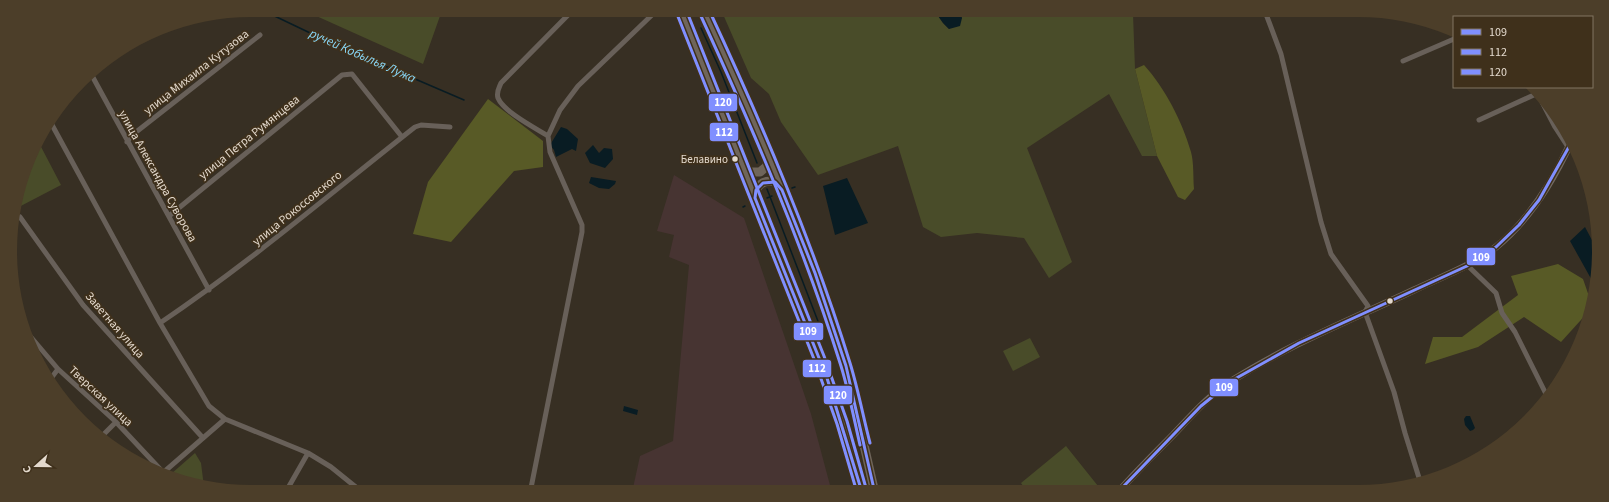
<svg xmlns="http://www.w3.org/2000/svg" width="1609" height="502" font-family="'Source Sans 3',sans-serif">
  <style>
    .industrial { fill: #473432 }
    .green { fill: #494c29 }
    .forest { fill: #585a26 }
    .water { fill: #091c23 }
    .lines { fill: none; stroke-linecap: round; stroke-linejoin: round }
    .stream { stroke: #091c23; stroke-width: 1.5 }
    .street { stroke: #686059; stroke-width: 5 }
    .secondary { stroke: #736a63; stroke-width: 7 }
    .highway { stroke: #6f655a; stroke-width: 9 }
    .bus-1-casing { stroke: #3f301b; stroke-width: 6 }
    .bus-2-casing { stroke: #3f301b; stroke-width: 6 }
    .bus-3-casing { stroke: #3f301b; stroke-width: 6 }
    .bus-1 { stroke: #808fff; stroke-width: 3 }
    .bus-2 { stroke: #808fff; stroke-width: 3 }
    .bus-3 { stroke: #808fff; stroke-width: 3 }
    .bus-dot { fill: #e3d9cd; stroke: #3f301b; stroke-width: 1.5 }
    .labels { text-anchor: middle; stroke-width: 3.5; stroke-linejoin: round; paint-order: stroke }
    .bus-label { font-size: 11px; fill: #e3d9cd; stroke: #3f301b; text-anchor: end }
    .street-label { font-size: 12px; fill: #e3d9cd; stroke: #3f301b }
    .water-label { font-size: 13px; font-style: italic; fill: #89d8f8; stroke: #3f301b }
    .line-badge { stroke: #3f301b; stroke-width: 1.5 }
    .badge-label { font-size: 11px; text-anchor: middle; font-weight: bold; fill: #fff }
  </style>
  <rect width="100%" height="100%" fill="#372f23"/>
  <!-- industrial -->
  <path class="industrial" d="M674 175 744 218 811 414 831 489 633 488 640 456 673 441 689 265 669 257 674 235 657 231Z"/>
  <!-- green -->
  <path class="green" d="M303 10 446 11 440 16 423 64Z
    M722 12 936 13 943 23 949 29 962 18 960 13 1133 14 1135 69 1157 156H1142L1109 94 1027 148 1072 262 1049 278 1024 238 977 233 941 237 923 227 898 146 818 175 781 122 769 94 751 78Z
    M38 141 61 185 15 209 35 144Z
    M1030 338 1040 357 1013 371 1003 351Z
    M1066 446 1098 486 1095 489H1025L1021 483Z
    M195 453 201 463 204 487 171 474Z"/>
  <!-- forest -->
  <path class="forest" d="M1144 65C1165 88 1182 121 1191 152 1194 163 1193 177 1194 189L1185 200 1178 197 1157 156 1135 69Z
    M488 99 543 141V167L514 171 451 242 413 234 428 182Z
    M1558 264 1583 279 1592 305 1590 310 1561 342 1524 317 1478 347 1425 364 1433 337H1462L1518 295 1511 276Z"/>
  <!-- water -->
  <path class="water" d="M936 13H960L962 18 960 26 949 29 943 23Z
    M561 127 567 129 578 139 576 151 572 149 556 157 554 150 550 145Z
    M593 145 599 153 604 148 612 149 613 159 605 168 590 163 585 153Z
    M591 177 616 181 615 184 609 189 599 188 589 183Z
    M847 178 868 223 835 235 823 186Z
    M1585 227 1594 244V284L1570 241Z
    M624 406 638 410 637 415 623 411Z
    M1466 416H1470L1475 428 1473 430 1470 431 1465 425 1464 419Z"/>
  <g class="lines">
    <!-- stream -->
    <path class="stream" d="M262 10 329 42 464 100
      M701 28 721 72 757 163
      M792 188 795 187
      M767 189 821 329
      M767 198 772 196
      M743 207 745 206"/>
    <!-- street -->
    <path class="street" d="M1266 14 1281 54 1321 222 1331 254 1368 306 1365 312 1394 392 1405 433 1420 481
      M1403 61 1454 39
      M90 72 209 290
      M1541 100 1555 127 1568 147
      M1479 120 1536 94
      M51 123 160 323 209 406 225 419 308 453 331 467 357 488
      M548 136C535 128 504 112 498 98 496 92 499 88 501 83L572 11
      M127 142 131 136 260 35
      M169 216 342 75 352 74 402 137
      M20 217 83 305 203 438
      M1467 265 1496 293 1502 313 1515 332 1547 396
      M160 323C249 263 331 193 415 127L421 125 450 127
      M30 336 58 369 116 422 160 469
      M49 381 58 369
      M102 436 116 422
      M165 471 225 419
      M288 488 308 453
      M531 488 582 232V225L579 218 550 152 548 136 560 110 578 86 655 12"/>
    <!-- secondary -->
    <path class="secondary" d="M1121 489C1137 471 1155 453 1173 435 1192 415 1209 395 1233 380 1290 344 1353 319 1414 290 1441 277 1472 266 1496 247 1528 221 1553 181 1570 144"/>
    <!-- highway -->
    <path class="highway" d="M682 12C711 84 738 157 768 229 802 315 839 399 861 489
      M705 12 753 116 815 273 846 366 874 489
      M742 166 749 172H760L767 166 768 155
      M755 198C755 186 763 179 775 182L782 189"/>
    <!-- bus-1 casing -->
    <g class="bus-1-casing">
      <path id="bus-1" d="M861 489 827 378 755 198 756 190 763 183 775 182 782 190 815 273 846 366 874 489
        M1121 489 1201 406 1233 380 1299 343 1467 266 1496 247 1519 225 1539 200 1570 145"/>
    </g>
    <!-- bus-2 casing -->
    <g class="bus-2-casing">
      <path id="bus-2" d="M677 14 814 359 837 424 856 489
        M700 14C753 129 803 245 841 366 849 392 854 419 860 445"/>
    </g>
    <!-- bus-3 casing -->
    <g class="bus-3-casing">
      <path id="bus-3" d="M687 12 824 356 847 421 866 488
        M710 12C763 126 813 243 850 363 858 389 863 416 870 443"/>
    </g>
    <!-- bus-1 -->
    <use href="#bus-1" class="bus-1"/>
    <!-- bus-2 -->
    <use href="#bus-2" class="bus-2"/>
    <!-- bus-3 -->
    <use href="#bus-3" class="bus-3"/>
  </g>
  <!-- markers -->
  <g class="bus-dot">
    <circle cx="735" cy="159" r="3.5"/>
    <circle cx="1390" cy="301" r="3.5"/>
  </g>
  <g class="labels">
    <!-- bus labels -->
    <g class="bus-label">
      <text x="728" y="163">Белавино</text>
    </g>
    <!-- street labels -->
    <g class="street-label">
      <text transform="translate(196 72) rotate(-38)" y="4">улица Михаила Кутузова</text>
      <text transform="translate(249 137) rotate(-39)" y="4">улица Петра Румянцева</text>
      <text transform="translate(158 176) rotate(61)" y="4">улица Александра Суворова</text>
      <text transform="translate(297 208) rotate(-39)" y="4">улица Рокоссовского</text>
      <text transform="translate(115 325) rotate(49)" y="4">Заветная улица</text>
      <text transform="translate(101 396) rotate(43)" y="4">Тверская улица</text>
    </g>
    <!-- water labels -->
    <g class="water-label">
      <text transform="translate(363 55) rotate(24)" y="5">ручей Кобылья Лужа</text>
    </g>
  </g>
  <!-- crop -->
  <path d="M0 0H1609V502H0ZM251 17H1358A234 234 0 0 1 1592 251V251A234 234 0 0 1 1358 485H251A234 234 0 0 1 17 251V251A234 234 0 0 1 251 17Z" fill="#4c3e29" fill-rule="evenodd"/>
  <g class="line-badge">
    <rect x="708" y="93" width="30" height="19" rx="4" fill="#808fff"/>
    <rect x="709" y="122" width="30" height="20" rx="4" fill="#808fff"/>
    <rect x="1466" y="247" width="30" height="19" rx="4" fill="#808fff"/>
    <rect x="793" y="322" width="31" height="19" rx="4" fill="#808fff"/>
    <rect x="802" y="359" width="30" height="19" rx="4" fill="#808fff"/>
    <rect x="1209" y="378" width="30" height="19" rx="4" fill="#808fff"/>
    <rect x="823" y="385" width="30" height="20" rx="4" fill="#808fff"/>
  </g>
  <g class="badge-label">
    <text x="723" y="106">120</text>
    <text x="724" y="136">112</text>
    <text x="1481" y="261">109</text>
    <text x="808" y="335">109</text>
    <text x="817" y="372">112</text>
    <text x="1224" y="391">109</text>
    <text x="838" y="399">120</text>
  </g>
  <!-- legend -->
  <rect x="1453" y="16" width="140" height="72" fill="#3f301b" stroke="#817462"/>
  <rect x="1461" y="29" width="20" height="6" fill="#808fff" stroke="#817462"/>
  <text x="1489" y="36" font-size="12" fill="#e3d9cd">109</text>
  <rect x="1461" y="49" width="20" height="6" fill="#808fff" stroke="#817462"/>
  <text x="1489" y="56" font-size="12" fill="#e3d9cd">112</text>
  <rect x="1461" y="69" width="20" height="6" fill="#808fff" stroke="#817462"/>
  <text x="1489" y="76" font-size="12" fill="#e3d9cd">120</text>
  <!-- north arrow -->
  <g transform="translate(36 466) rotate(249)" stroke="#3f301b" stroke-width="3" paint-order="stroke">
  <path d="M0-3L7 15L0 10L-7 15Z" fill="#e3d9cd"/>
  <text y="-6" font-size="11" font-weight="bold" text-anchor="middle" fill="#e3d9cd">С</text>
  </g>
</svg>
